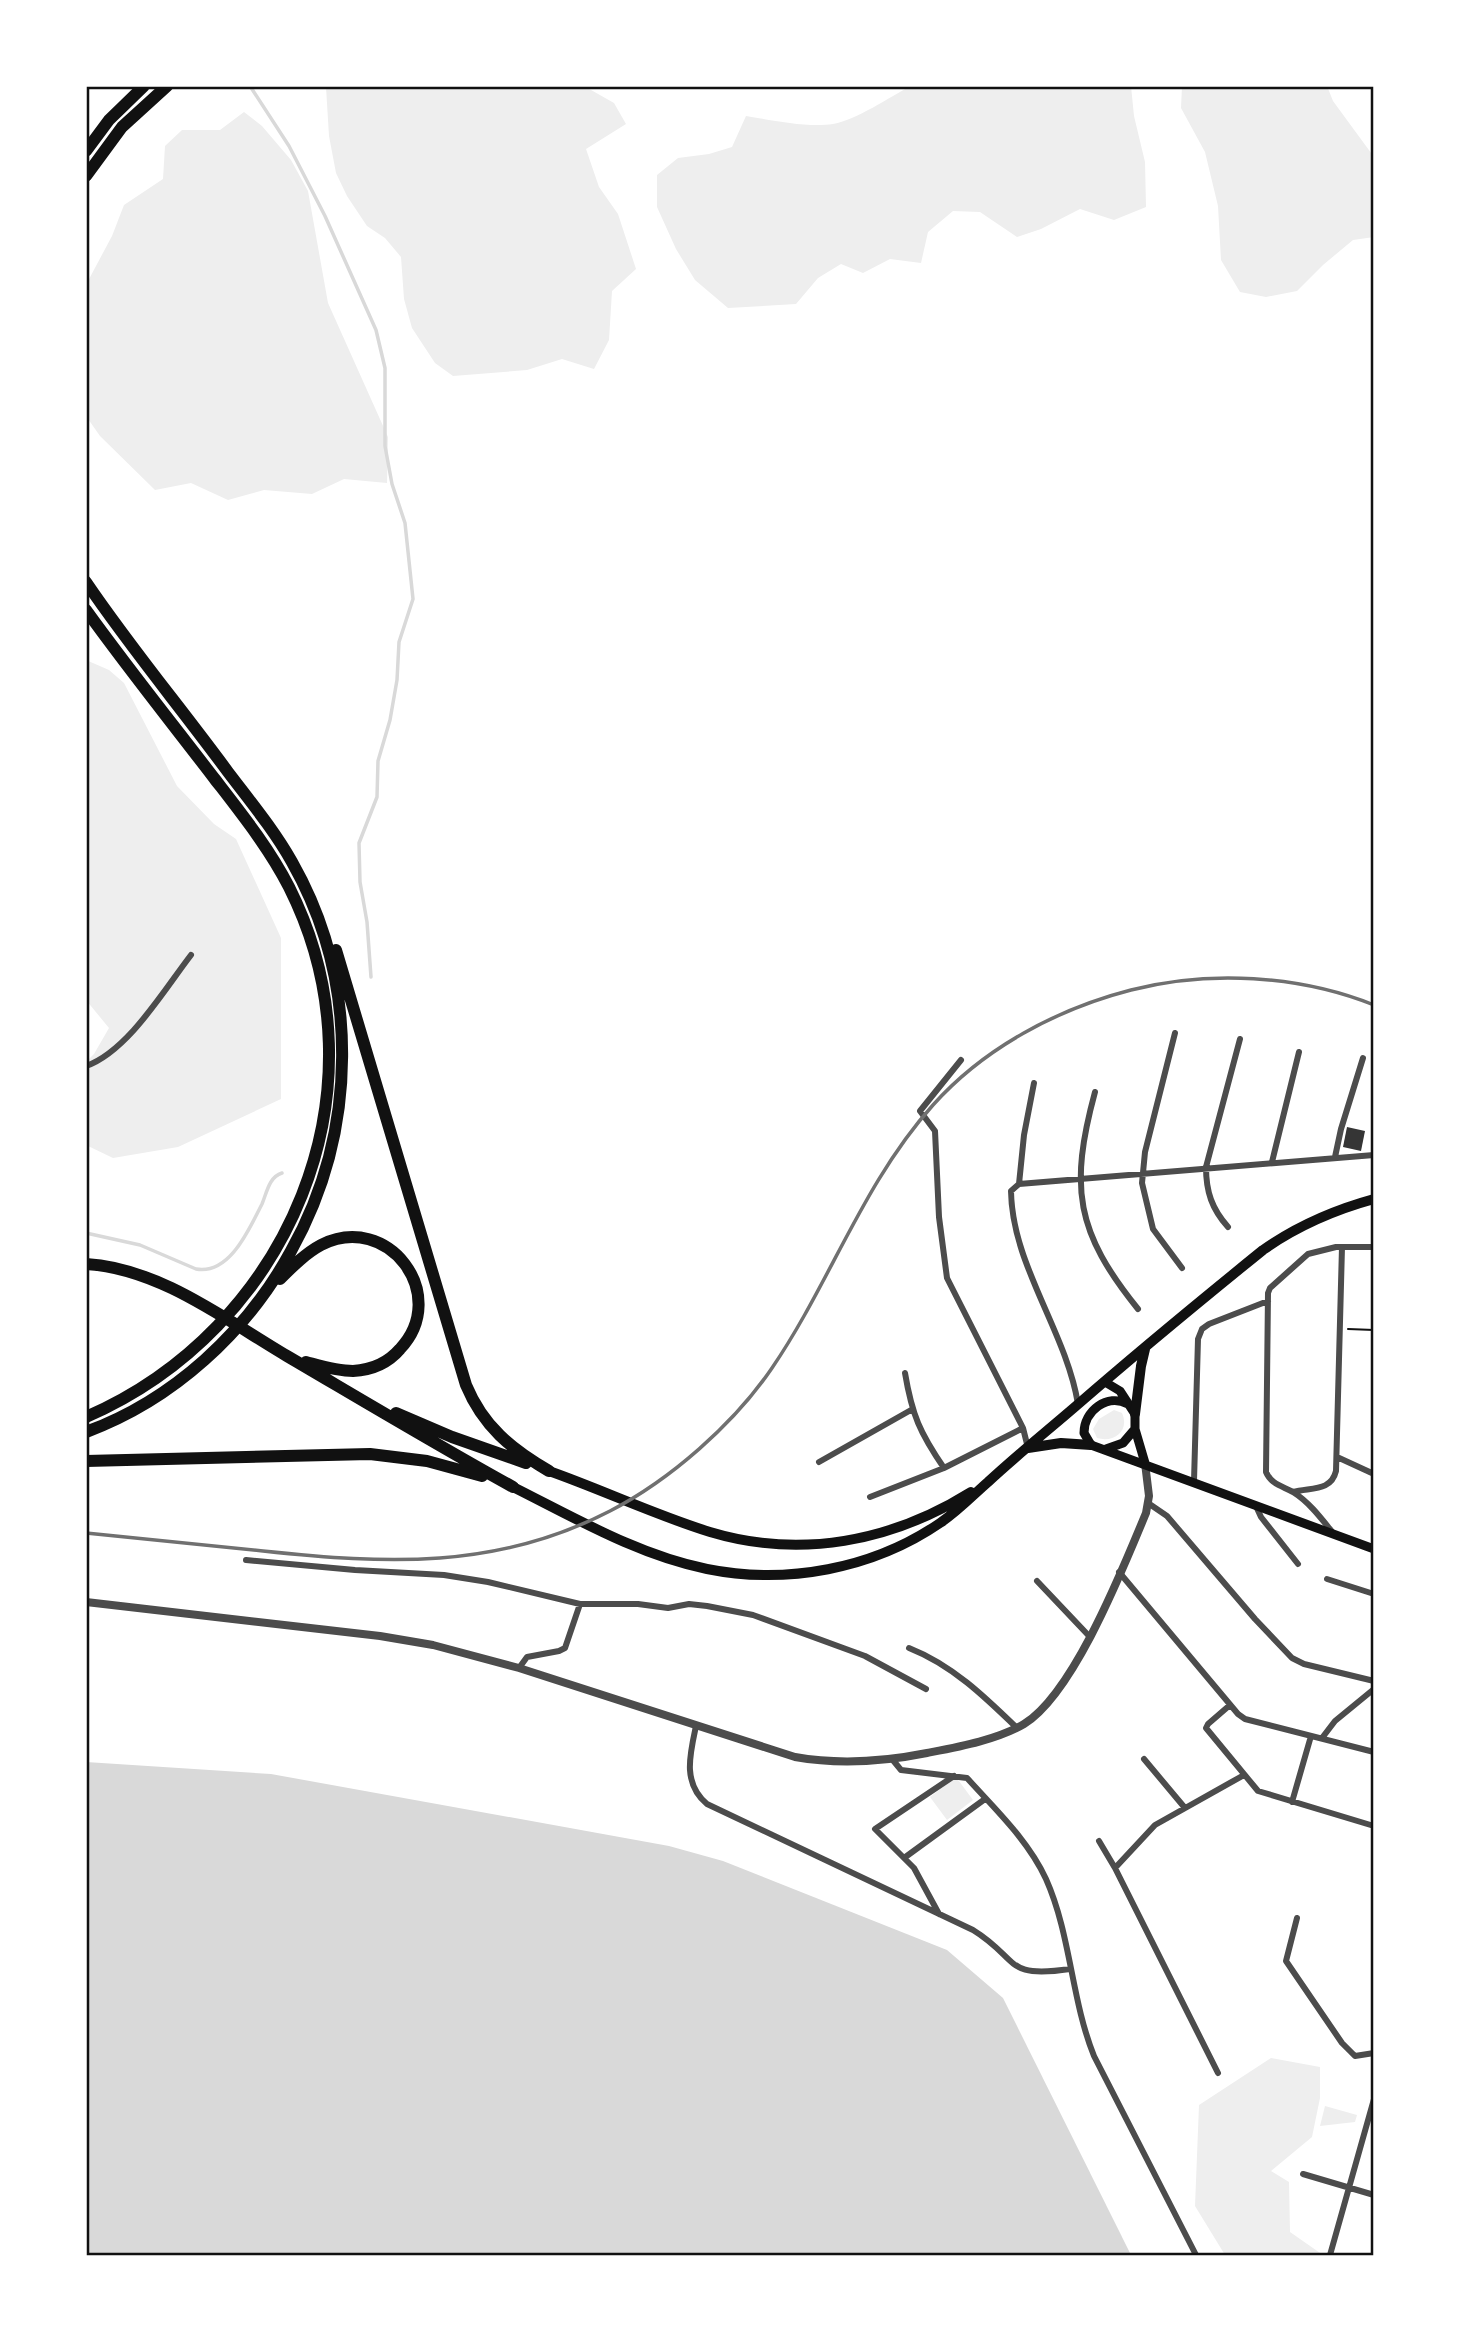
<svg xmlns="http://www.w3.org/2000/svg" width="1460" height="2341" font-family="'Open Sans',sans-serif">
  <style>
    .green { fill: #eee }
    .water { fill: #d9d9d9 }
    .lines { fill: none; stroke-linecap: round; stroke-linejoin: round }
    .stream { stroke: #d9d9d9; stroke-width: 3.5 }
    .building { fill: #353535 }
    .path { stroke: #111; stroke-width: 2 }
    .minor { stroke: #4c4c4c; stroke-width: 6 }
    .tertiary { stroke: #4c4c4c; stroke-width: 8 }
    .secondary { stroke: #111; stroke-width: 9 }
    .primary { stroke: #111; stroke-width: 10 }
    .motorway { stroke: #111; stroke-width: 12 }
    .rail { stroke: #707070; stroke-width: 3.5 }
    .neatline { fill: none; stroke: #111; stroke-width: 2.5 }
  </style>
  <rect width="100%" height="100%" fill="#fff"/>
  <!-- green -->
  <path class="green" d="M330 86H584L614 103 626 124 586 149 599 187 618 214 636 269 612 291 609 340 594 369 562 359 527 370 453 376 435 363 412 328 404 299 401 257 385 238 367 226 347 196 336 173 329 136 326 87Z
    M911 86H1131L1134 116 1145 162 1146 207 1114 220 1080 209 1041 229 1017 237 980 212 953 211 928 232 921 263 890 259 863 273 841 264 818 278 796 304 728 308 695 280 676 249 657 207V175L678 158 709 154 732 147 746 116C771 120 808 128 833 124 858 119 888 98 911 86Z
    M1182 86H1327L1333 101 1374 157V237L1353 240 1323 265 1297 291 1266 297 1240 292 1221 260 1218 206 1205 152 1181 108Z
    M244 112 262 126 291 160 308 191 328 303 388 437 387 483 344 479 312 494 264 490 228 500 191 483 155 490 100 436 86 416V319L88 281 112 236 124 205 163 179 165 146 182 130H220Z
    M86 660 109 670 124 683 177 786 214 824 236 839 281 938V1099L178 1147 113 1158 86 1145V1062L94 1054 109 1028 86 1000Z
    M1114 1410 1122 1413C1130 1431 1114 1443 1097 1438L1093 1429 1099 1419Z
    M956 1777 973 1800 947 1820 930 1797Z
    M1271 2058 1320 2067V2098L1312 2137 1271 2171 1289 2182 1290 2232 1323 2255H1225L1195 2206 1199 2105Z
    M1325 2106 1357 2115 1355 2122 1320 2126Z"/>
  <!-- water -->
  <path class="water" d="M86 1762 271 1774 669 1846 723 1861 947 1950 1003 1998 1131 2255H86Z"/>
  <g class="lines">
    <!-- stream -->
    <path class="stream" d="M250 86 289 146 325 216 376 330 385 368V446L392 484 405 523 413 599 399 642 397 680 390 720 378 761 377 797 359 843 360 882 367 922 371 977
      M86 1233 140 1245 196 1269C230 1275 249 1229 262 1204 267 1192 269 1177 282 1173"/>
  </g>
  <!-- building -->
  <path class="building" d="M1347 1127 1365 1131 1361 1151 1343 1147Z"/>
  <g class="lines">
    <!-- path -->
    <path class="path" d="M1348 1329 1374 1330"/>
    <!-- minor -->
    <path class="minor" d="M1175 1033 1145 1152 1142 1183 1153 1229 1182 1268
      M961 1060 920 1111 935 1131 939 1217 947 1278 1023 1428 1028 1448
      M86 1066C128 1051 164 990 191 955
      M1034 1083 1024 1135 1019 1184 1011 1191C1012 1265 1066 1331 1078 1404
      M1095 1092C1069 1188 1076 1232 1138 1309
      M1335 1157 1341 1129 1363 1058
      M1272 1162 1299 1052
      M1019 1184 1374 1155
      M1228 1227C1212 1209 1206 1192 1206 1167L1240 1039
      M905 1373C912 1415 920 1433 944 1468
      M1337 1457 1374 1474
      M819 1462 911 1410
      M1194 1481 1198 1339 1202 1329 1209 1324 1268 1301
      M1293 1492C1310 1487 1331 1492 1336 1471L1342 1247
      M870 1497 944 1468 1023 1428
      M1148 1503 1167 1516 1255 1619 1292 1658 1304 1664 1374 1681
      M1256 1506 1261 1517 1298 1564
      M1333 1533C1321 1518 1309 1502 1293 1492 1282 1486 1271 1484 1266 1472L1268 1293 1270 1288 1308 1254 1336 1247H1374
      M246 1560 355 1570 444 1575 488 1582 580 1604H638L668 1608 689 1604 707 1606 753 1615 865 1656 926 1689
      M1119 1572 1238 1714 1245 1719 1374 1752
      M1327 1579 1374 1594
      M1037 1581 1090 1637
      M909 1648C952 1665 984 1696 1017 1728
      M519 1668 527 1657 559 1651 565 1648 580 1604
      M1230 1705 1208 1724 1206 1728 1258 1791 1374 1826
      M696 1726C690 1754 682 1783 707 1804L973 1930C1020 1959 1003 1979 1070 1969
      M1322 1738 1335 1721 1374 1689
      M892 1759 901 1770 967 1778C995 1809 1028 1840 1046 1879 1071 1935 1071 1999 1094 2056L1196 2255
      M1144 1759 1185 1808
      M1292 1802 1311 1736
      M1099 1841 1115 1868 1218 2073
      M904 1858 985 1799
      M1115 1868 1155 1825 1244 1775
      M939 1914 914 1868 875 1829 954 1776
      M1297 1918 1286 1961 1342 2043 1355 2056 1374 2053
      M1303 2174 1374 2195
      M1330 2255 1374 2099"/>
    <!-- tertiary -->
    <path class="tertiary" d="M86 1602 380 1636 433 1645 519 1668 795 1757C840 1765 882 1762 927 1753 958 1747 997 1740 1024 1724 1074 1693 1123 1568 1146 1513L1149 1496 1145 1463"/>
    <!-- secondary -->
    <path class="secondary" d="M1105 1382 1120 1391 1135 1414V1429L1145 1463
      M1128 1404C1107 1393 1084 1411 1084 1433L1091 1445 1374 1549
      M1106 1449 1123 1443 1135 1429"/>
    <!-- primary -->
    <path class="primary" d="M1135 1414 1141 1366 1145 1349
      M1028 1448 1061 1443 1091 1445
      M549 1471C603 1490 655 1515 710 1532 800 1559 891 1542 971 1492
      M513 1487C575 1518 638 1555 707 1569 786 1585 873 1569 940 1523 958 1511 972 1496 988 1482 1016 1456 1047 1431 1076 1406 1137 1353 1200 1301 1263 1250 1297 1226 1334 1210 1374 1199"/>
    <!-- motorway -->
    <path class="motorway" d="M86 151 109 120 144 86
      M86 176 122 127 167 86
      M86 582C130 647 181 708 228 772 250 801 274 830 292 862 360 982 358 1131 291 1251 247 1332 173 1400 86 1432
      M86 610C127 667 171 722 214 778 241 813 269 848 289 887 391 1090 289 1329 86 1417
      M336 950 466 1385C483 1426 511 1449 549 1471
      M86 1264C159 1268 226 1320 287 1356 362 1400 437 1445 513 1487
      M280 1279C293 1266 306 1253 321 1245 388 1211 451 1295 400 1349 388 1363 371 1370 353 1371 337 1371 321 1366 306 1362
      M396 1413 452 1437 526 1463
      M86 1461 370 1454 427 1461 482 1476"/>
    <!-- rail -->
    <path class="rail" d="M86 1533C145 1539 204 1545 263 1551 386 1564 496 1570 610 1511 670 1480 734 1424 772 1368 830 1283 863 1183 933 1105 984 1048 1057 1009 1131 990 1209 970 1299 975 1374 1005"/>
  </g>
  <!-- border -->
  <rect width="1460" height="2341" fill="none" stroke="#ffffff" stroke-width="175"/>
  <rect x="88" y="88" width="1284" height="2166" class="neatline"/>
</svg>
